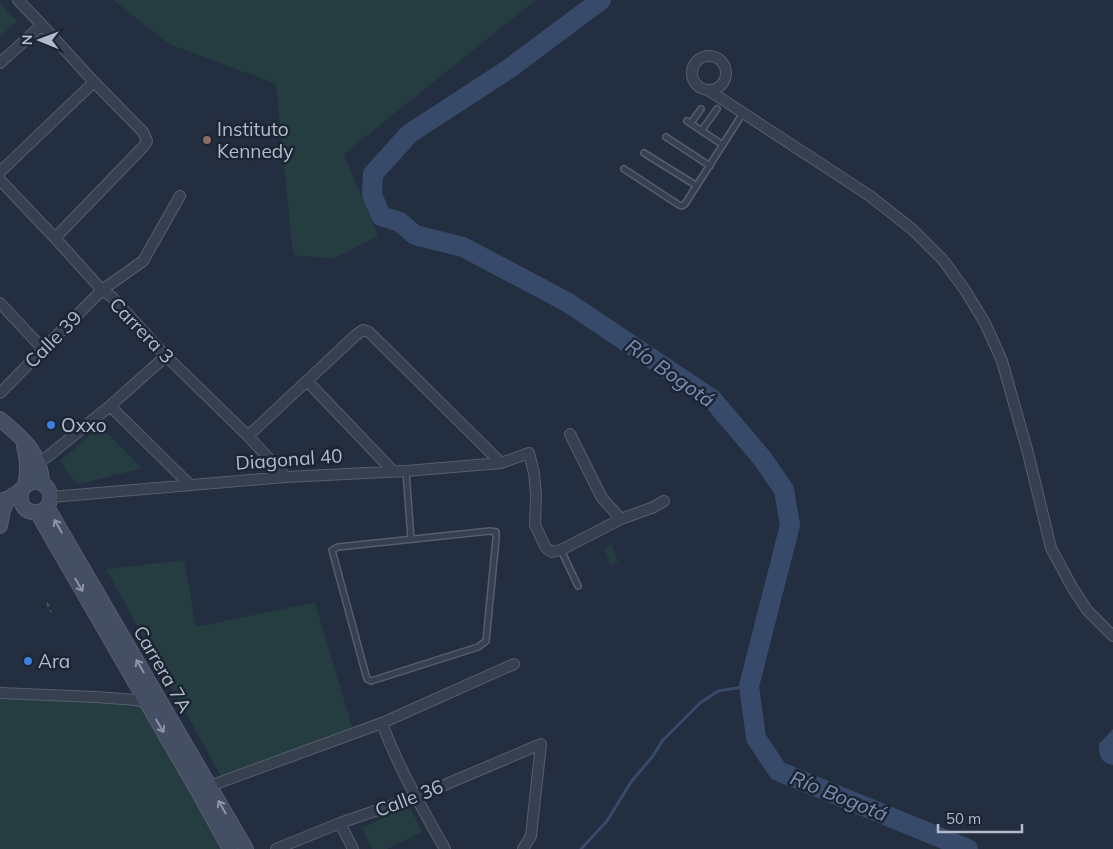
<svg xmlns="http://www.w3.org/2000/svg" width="1113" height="849" font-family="Mulish,sans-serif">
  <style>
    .green { fill: #253c40 }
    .water { fill: #374a6a }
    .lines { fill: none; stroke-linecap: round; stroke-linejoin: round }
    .stream { stroke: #374a6a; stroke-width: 3 }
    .river { stroke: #374a6a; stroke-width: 20 }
    .lane-casing { stroke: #555e6d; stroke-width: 8 }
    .street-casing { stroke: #555e6d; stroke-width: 12 }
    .secondary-casing { stroke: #555e6d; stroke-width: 16 }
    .path { stroke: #43595d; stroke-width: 2; stroke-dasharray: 4 4; stroke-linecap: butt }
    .lane { stroke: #37404f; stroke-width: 5 }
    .street { stroke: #37404f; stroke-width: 10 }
    .secondary { stroke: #454f63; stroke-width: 14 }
    .oneway { stroke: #8c95a6 }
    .education-dot { fill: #8d6e63; stroke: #1c2534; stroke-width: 2 }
    .shop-dot { fill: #3f7fe0; stroke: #1c2534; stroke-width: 2 }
    .labels { text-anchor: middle; stroke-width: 5; stroke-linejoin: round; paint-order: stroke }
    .poi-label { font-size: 19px; fill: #b3bbca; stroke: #1c2534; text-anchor: start }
    .street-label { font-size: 19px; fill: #b3bbca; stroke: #1c2534 }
    .water-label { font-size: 20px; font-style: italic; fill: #7a8fb3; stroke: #1c2534 }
  </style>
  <rect width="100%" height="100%" fill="#232e40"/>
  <!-- green -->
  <path class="green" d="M113 0H536L344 154 378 236 333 259 293 255 276 84 169 44Z
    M0 3 17 21 0 37Z
    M100 426 142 468 77 485 60 461Z
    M612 544 618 562 610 565 605 548Z
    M184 560 196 627 315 602 353 730 221 776 106 569Z
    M0 697 144 704 223 849H0Z
    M409 805 422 832 387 849H372L362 828Z"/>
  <!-- water -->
  <path class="water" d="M1113 729V765C1100 763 1099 755 1099 744Z"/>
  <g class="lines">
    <!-- stream -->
    <path class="stream" d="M581 849 607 821 631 782 653 756 663 740 700 703 718 691 749 686"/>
    <!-- river -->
    <path class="river" d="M601 0 510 68 409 134 373 174 372 195 381 216 400 222 415 235 463 247 567 302 712 399 762 458 784 490 790 525 749 686 756 738 778 771 968 849"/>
    <!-- lane casing -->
    <g class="lane-casing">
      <path id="lane" d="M687 121 723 145
        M691 123 701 109
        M702 130 717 109
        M666 137 710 166
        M644 153 697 186
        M624 169 679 205 682 206 685 204 743 113
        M406 471 411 539
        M490 531 496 532V539L486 641 478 647 371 681 367 679 332 550 338 547Z
        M561 550 578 586"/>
    </g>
    <!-- street casing -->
    <g class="street-casing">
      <path id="street" d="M18 0 42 25 94 82 143 132 147 141 143 147 55 238
        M692 73a17 17 0 1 1 34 0a17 17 0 1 1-34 0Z
        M0 63 42 25
        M708 90 870 196 912 229 943 260 965 290 985 323 1002 361 1028 453 1051 548 1072 587 1087 610 1113 636
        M0 172 94 82
        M0 180 55 238 102 290 112 297 166 356 248 436 286 477
        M0 303 43 349
        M307 381 393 471
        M0 393 102 290 143 261 180 196
        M110 406 190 485
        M570 434 602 498 621 519
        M248 436 356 335 363 330 369 332 501 463
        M39 462 47 457 110 406 166 356
        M51 497 286 477 406 471 501 463 529 453 534 473 536 494 535 525 546 548 552 552 561 550 621 519 654 507 664 501
        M0 693 96 697 136 700 146 702
        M382 723C398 767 422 808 445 849
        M210 786 382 723 514 664
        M340 823 353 849
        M276 849 340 823 416 797 541 744 531 836 523 849"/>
    </g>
    <!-- secondary casing -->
    <g class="secondary-casing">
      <path id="secondary" d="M0 419C22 438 41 452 42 483
        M24 446C28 460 28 472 25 486
        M0 501C5 500 10 498 14 495 23 490 29 478 41 483 56 489 52 513 35 512 22 512 19 500 22 490
        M47 507 246 849
        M37 512 199 793 230 849
        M0 526 3 510 8 499"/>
    </g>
    <!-- path -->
    <path class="path" d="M47 603 51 612
      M47 666 51 665 66 656"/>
    <!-- lane -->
    <use href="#lane" class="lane"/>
    <!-- street -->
    <use href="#street" class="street"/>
    <!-- secondary -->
    <use href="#secondary" class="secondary"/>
  </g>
  <!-- one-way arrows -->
  <defs><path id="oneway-shaft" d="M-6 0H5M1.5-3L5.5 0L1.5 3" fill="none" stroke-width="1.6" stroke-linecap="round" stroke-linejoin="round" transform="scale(1.25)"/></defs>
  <g class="oneway">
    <use href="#oneway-shaft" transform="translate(58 526) rotate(-120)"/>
    <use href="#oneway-shaft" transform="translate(79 585) rotate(60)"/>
    <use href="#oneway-shaft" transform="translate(140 666) rotate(-120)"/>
    <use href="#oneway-shaft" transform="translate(160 726) rotate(60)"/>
    <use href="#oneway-shaft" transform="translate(222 807) rotate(-120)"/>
  </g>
  <!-- markers -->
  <circle class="education-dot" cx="207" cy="140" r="5"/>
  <g class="shop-dot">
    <circle cx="51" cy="425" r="5"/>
    <circle cx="28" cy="661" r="5"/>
  </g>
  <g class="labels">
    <!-- poi labels -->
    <g class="poi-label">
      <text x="217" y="136">Instituto<tspan x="217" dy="22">Kennedy</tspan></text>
      <text x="61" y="432">Oxxo</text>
      <text x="38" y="668">Ara</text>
    </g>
    <!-- street labels -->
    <g class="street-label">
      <text transform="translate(142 330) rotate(46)" y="7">Carrera 3</text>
      <text transform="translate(53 339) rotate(-45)" y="7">Calle 39</text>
      <text transform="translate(289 459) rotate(-4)" y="7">Diagonal 40</text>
      <text transform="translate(163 669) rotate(60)" y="7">Carrera 7A</text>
      <text transform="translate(409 798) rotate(-21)" y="7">Calle 36</text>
    </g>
    <!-- water labels -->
    <g class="water-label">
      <text transform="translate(670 373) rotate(35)" y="7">Río Bogotá</text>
      <text transform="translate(839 796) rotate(22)" y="7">Río Bogotá</text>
    </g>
  </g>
  <!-- north arrow -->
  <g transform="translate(40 40) rotate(271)" stroke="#1c2534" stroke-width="4" paint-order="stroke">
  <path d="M0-4L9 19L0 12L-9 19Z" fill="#b3bbca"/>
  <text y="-8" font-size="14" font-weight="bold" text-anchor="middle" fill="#b3bbca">N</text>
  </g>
  <!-- scale -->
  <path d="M938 824v8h84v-8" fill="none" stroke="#b3bbca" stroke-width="2.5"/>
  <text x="946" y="824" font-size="15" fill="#b3bbca" stroke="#1c2534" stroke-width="4" paint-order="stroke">50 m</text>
</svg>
